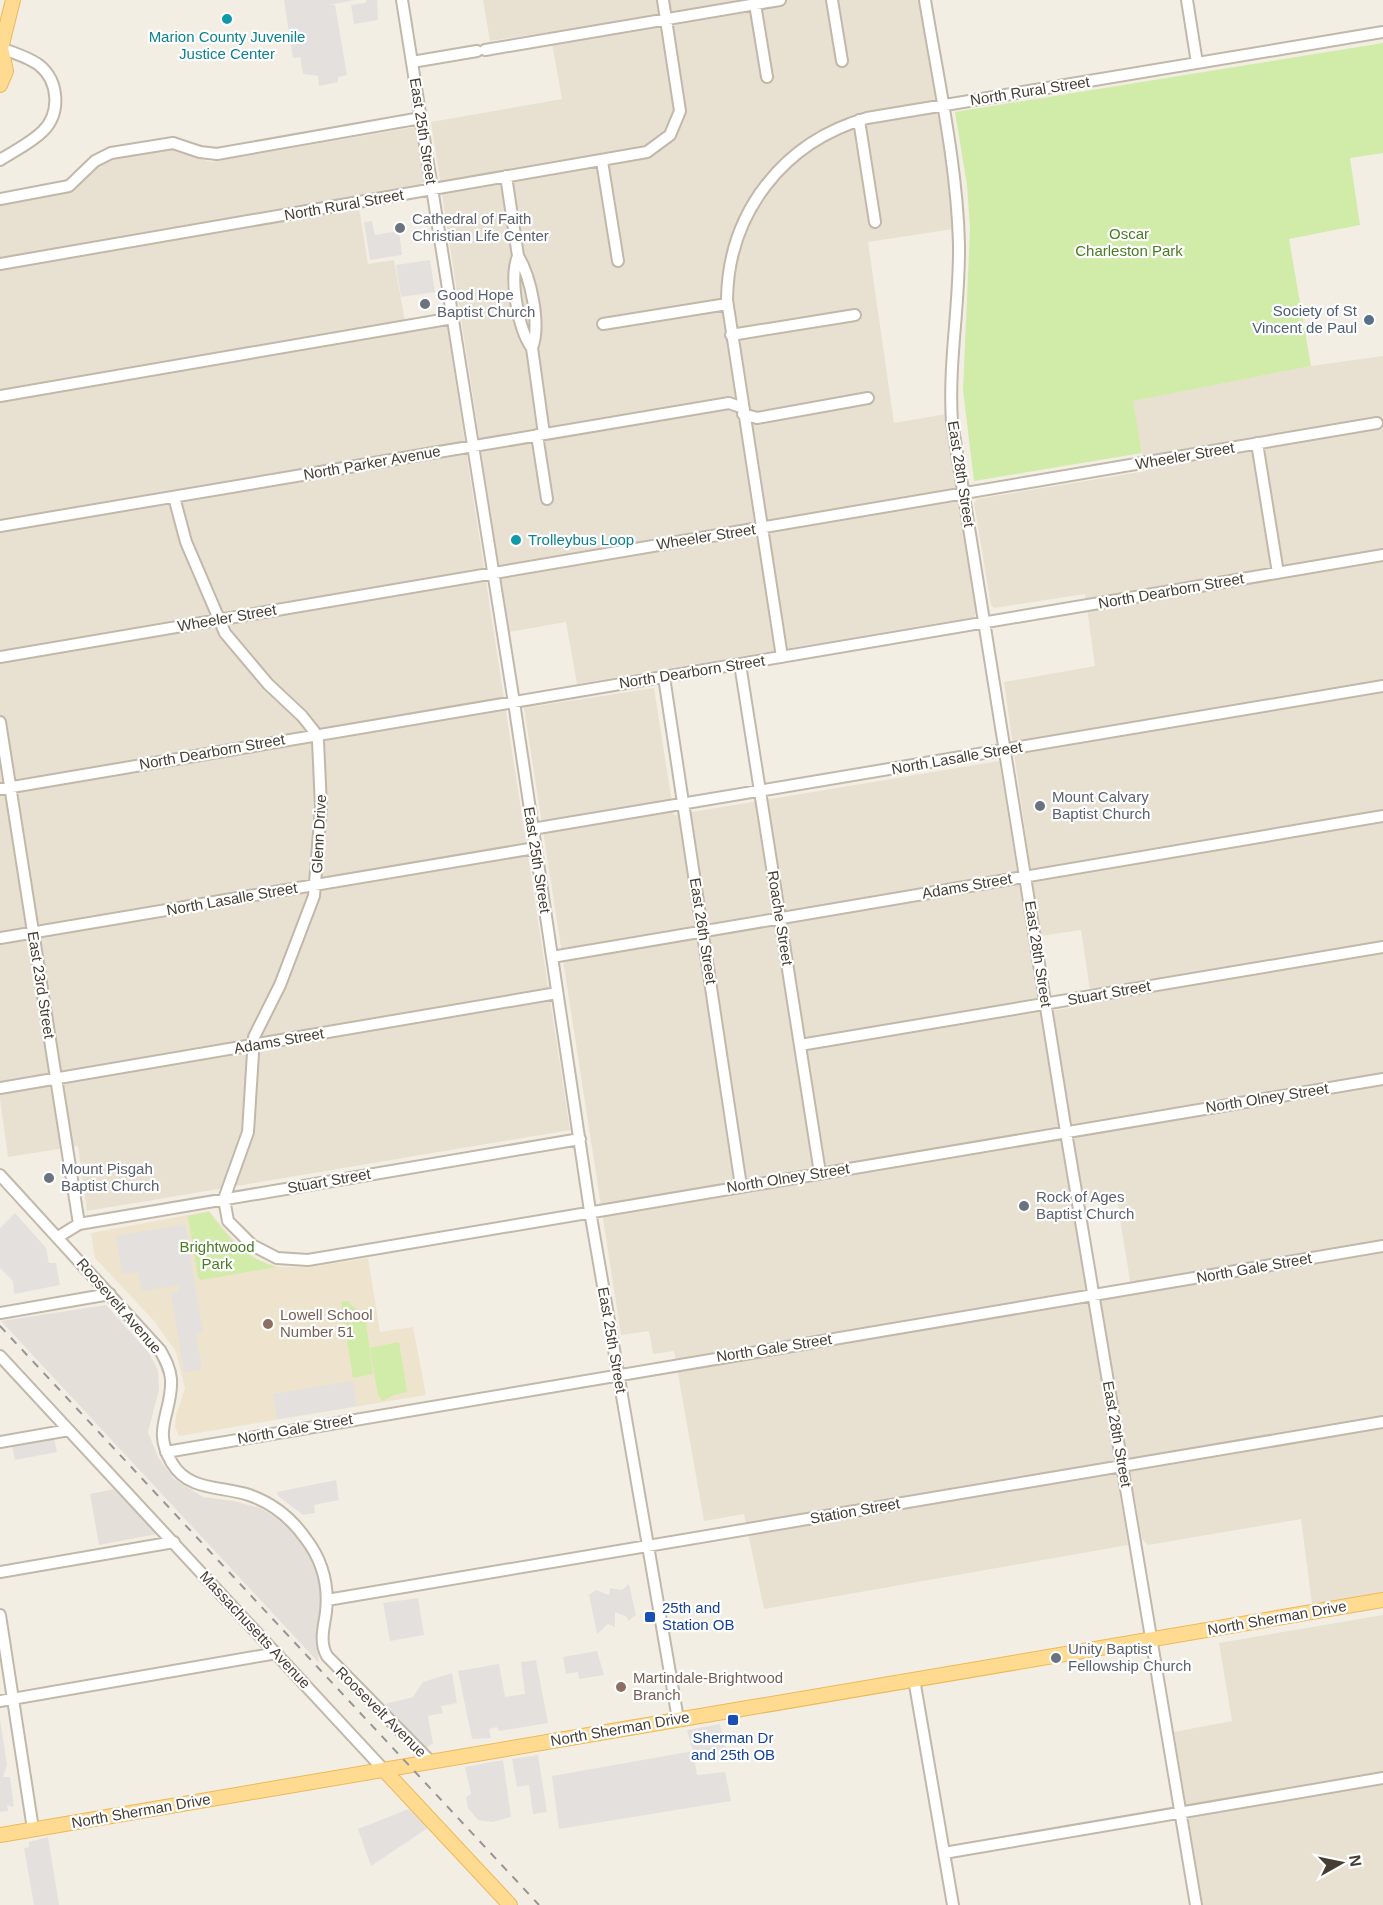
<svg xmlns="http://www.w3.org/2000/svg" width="1383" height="1905" font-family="Helvetica,sans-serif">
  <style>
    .residential { fill: #e8e0d1 }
    .industrial { fill: #e5dfd9 }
    .education { fill: #eee3cc }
    .green { fill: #d1eba9 }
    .parking { fill: #e4e0dd }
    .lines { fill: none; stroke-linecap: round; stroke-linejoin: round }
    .minor-casing { stroke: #c2b8a9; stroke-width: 14 }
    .major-casing { stroke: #edb959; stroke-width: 16 }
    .minor { stroke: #fff; stroke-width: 10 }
    .major { stroke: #ffda91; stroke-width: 14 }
    .rail { stroke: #959595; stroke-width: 2; stroke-dasharray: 8 8; stroke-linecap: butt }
    .culture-dot { fill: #0f9aa8; stroke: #fff; stroke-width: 2 }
    .worship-dot { fill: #6b7280; stroke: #fff; stroke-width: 2 }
    .service-dot { fill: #5c6f8a; stroke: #fff; stroke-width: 2 }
    .education-dot { fill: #8d6e63; stroke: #fff; stroke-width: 2 }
    .transit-dot { fill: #1a4fb4; stroke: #fff; stroke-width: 2 }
    .labels { text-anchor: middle; stroke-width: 4.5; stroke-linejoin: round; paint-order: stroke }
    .culture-label { font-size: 15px; fill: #0d838f; stroke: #fff }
    .street-label { font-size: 15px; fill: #463e33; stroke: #fff }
    .worship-label { font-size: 15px; fill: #5b616d; stroke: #fff; text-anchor: start }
    .park-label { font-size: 15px; fill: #497c22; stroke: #fff }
    .service-label { font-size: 15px; fill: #4e5e75; stroke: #fff; text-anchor: end }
    .education-label { font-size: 15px; fill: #785e54; stroke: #fff; text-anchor: start }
    .transit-label { font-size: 15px; fill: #164399; stroke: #fff; text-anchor: start }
  </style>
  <rect width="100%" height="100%" fill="#f3eee4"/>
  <!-- residential -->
  <path class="residential" d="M483 0H920L950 183 953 229 868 242 894 423 946 414 978 609 974 617 577 684 566 622 509 632 431 122 562 99 550 32 490 41Z
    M415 127 424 183 357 195 368 264 394 260 407 333 447 326 570 1130 87 1211 78 1146 8 1157 0 1099V196L80 183 106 159 168 149 211 162Z
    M1383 356V1592L1312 1604 1301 1519 1148 1545 1142 1539 1099 1299 1132 1293 1117 1200 1082 1204 1051 1011 1092 1004 1081 930 1040 936 1004 682 1095 666 1085 594 994 608 991 605 974 503 977 499 1146 471 1132 401 1311 366Z
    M654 688 674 815 999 761 1128 1545 764 1609 744 1514 704 1521 674 1351 653 1354 649 1331 621 1335 524 708Z
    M1383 1615V1905H1203L1174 1732 1232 1721 1219 1643Z"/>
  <!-- industrial -->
  <path class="industrial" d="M106 1305 149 1353 158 1370 159 1390 148 1432 158 1457 174 1479 203 1497 234 1501 260 1508 287 1524 304 1546 317 1570 322 1591V1617L316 1638 319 1663 1 1321Z
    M114 1489 157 1534 99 1545 90 1494Z"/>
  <!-- education -->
  <path class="education" d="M209 1211 239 1246 257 1259 279 1267H311L368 1258 380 1332 413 1327 426 1395 179 1436 175 1427 176 1416 185 1388 176 1352 155 1322 95 1258 91 1233Z"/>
  <!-- green -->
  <path class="green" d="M1383 43V153L1350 158 1360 225 1289 239 1311 366 1133 401 1142 453 974 481 963 390 970 229 967 185 955 112Z
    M209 1212C227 1236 245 1259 276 1267L201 1280 198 1277 188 1216Z
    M349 1301 350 1304 365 1315 373 1374 353 1378 341 1302Z
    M399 1342 407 1392 394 1395 383 1401 378 1395 370 1348Z"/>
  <!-- parking -->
  <path class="parking" d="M284 0H355L329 5H335L347 75 338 77V82L319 86 318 76 303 74 300 57 293 58Z
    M367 0H377L378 20 354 24 351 5 365 3Z
    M372 221 375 235 399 231 402 255 370 260 364 222Z
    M430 260 435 292 401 297 396 265Z
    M15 1213 46 1248 49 1263H56L60 1285 14 1294 13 1281 0 1268V1228Z
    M185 1224 203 1333 196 1334 202 1369 184 1372 171 1293 179 1291 178 1285 142 1291 138 1272 122 1274 116 1236Z
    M353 1381 357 1406 277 1419 273 1394Z
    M54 1438 57 1452 15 1460 12 1446Z
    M336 1480 339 1500 314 1505 315 1513 303 1515 278 1496 277 1492Z
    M629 1584 636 1615 628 1621 627 1617 615 1612V1627L608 1624 597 1634 589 1595 596 1590 609 1595 610 1588 622 1590Z
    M418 1598 424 1635 390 1641 383 1603Z
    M597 1651 604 1675 579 1679 578 1672 566 1674 563 1657Z
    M536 1660 548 1723 499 1731 497 1727 489 1729 491 1738 472 1739 458 1671 499 1664 505 1697 525 1694 521 1662Z
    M452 1673 457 1703 441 1706 443 1713 428 1716 433 1743 426 1748 385 1704 413 1697 423 1682Z
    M0 1719 7 1765 3 1777H10L14 1807 7 1805 8 1811 0 1812Z
    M720 1724 726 1749 700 1754 693 1752 697 1775 725 1772 731 1801 559 1829 552 1776 693 1751 687 1730Z
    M538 1755 547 1812 533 1814 529 1785 517 1787 512 1759Z
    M503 1760 511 1817 492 1822 478 1820 468 1808 466 1797 471 1794 465 1767Z
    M411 1808 428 1828 371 1866 358 1829Z
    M48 1837 59 1905H34L24 1848 29 1847V1842Z"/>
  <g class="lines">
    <!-- minor casing -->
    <g class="minor-casing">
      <path id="minor" d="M402 0 515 709 590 1211 678 1719
        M832 0 842 61
        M925 0C938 80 957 163 959 244 960 304 948 363 952 422L1067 1138 1196 1905
        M1187 0 1197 63
        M755 4 767 77
        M0 48C12 52 28 57 39 65 59 81 61 113 43 131 31 143 14 151 0 160
        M485 50 780 0
        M412 62 477 51
        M859 120 875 222
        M602 161 618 261
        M506 176 518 256C531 277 541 325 532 348
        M0 199 69 186 95 161 111 153 173 143 200 152 217 154 421 118
        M518 256C509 278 518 329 532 348L544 434
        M0 264 647 152 670 135 680 111 663 0
        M603 324 727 304
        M731 335 855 315
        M0 396 453 318
        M743 414 757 418 868 398
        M537 435 547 499
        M1257 443 1278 573
        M174 497 186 542 225 633 268 684 302 716 314 731 318 741 321 807 314 896 280 985 254 1037 248 1132 224 1199 228 1221 252 1245 277 1258 308 1260 1383 1079
        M0 526 729 403 743 408
        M0 657 1377 423
        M782 657 727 300C728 213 783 142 867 118L1383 32
        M740 664 820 1173
        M664 677 741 1186
        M0 722 79 1224 58 1237
        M0 789 1383 555
        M532 829 1383 686
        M0 938 535 848
        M552 957 1383 816
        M800 1045 1383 947
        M0 1088 557 993
        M0 1175 160 1350C165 1359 170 1368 171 1379 173 1412 151 1429 172 1463 188 1491 222 1486 249 1495 272 1503 292 1519 306 1539 322 1560 329 1585 326 1612 324 1627 319 1642 327 1656L430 1761
        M79 1224 580 1139
        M0 1313 110 1294
        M0 1356 384 1770
        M0 1442 69 1430
        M166 1452 1383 1246
        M0 1572 174 1542
        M327 1600 1383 1422
        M0 1615 33 1829
        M914 1679 953 1905
        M0 1701 277 1653
        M944 1853 1383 1778"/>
    </g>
    <!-- major casing -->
    <g class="major-casing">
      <path id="major" d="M0 85 6 71 1 48 13 0
        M384 1770 510 1905
        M0 1835 1383 1600"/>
    </g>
    <!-- minor -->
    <use href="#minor" class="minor"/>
    <!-- major -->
    <use href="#major" class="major"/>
    <!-- rail -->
    <path class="rail" d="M0 1326 539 1905"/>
  </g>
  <!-- markers -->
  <g class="culture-dot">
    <circle cx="227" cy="19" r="6"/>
    <circle cx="516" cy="540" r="6"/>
  </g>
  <g class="worship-dot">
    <circle cx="400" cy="228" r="6"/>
    <circle cx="425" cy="304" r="6"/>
    <circle cx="1040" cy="806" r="6"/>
    <circle cx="49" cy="1178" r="6"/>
    <circle cx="1024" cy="1206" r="6"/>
    <circle cx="1056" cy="1658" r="6"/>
  </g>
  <circle class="service-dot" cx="1369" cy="320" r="6"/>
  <g class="education-dot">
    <circle cx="268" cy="1324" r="6"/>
    <circle cx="621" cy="1687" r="6"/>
  </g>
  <g class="transit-dot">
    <rect x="644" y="1611" width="12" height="12" rx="3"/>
    <rect x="727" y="1714" width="12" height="12" rx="3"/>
  </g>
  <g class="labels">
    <!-- culture labels -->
    <g class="culture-label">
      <text x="227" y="42">Marion County Juvenile<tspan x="227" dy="17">Justice Center</tspan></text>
      <text x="528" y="545" text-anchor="start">Trolleybus Loop</text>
    </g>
    <!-- street labels -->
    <g class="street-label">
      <text transform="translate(1030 91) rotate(-9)" y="5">North Rural Street</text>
      <text transform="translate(423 131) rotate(81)" y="5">East 25th Street</text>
      <text transform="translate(344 205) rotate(-10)" y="5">North Rural Street</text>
      <text transform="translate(1185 456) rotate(-10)" y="5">Wheeler Street</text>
      <text transform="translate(372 463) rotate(-10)" y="5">North Parker Avenue</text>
      <text transform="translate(961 474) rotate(81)" y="5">East 28th Street</text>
      <text transform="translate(706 537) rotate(-9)" y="5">Wheeler Street</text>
      <text transform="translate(1171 591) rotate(-10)" y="5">North Dearborn Street</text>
      <text transform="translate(227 618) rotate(-10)" y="5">Wheeler Street</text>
      <text transform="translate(692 672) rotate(-9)" y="5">North Dearborn Street</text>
      <text transform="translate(212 752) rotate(-10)" y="5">North Dearborn Street</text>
      <text transform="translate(957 758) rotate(-10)" y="5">North Lasalle Street</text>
      <text transform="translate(319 834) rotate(-87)" y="5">Glenn Drive</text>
      <text transform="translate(537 860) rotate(81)" y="5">East 25th Street</text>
      <text transform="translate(967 886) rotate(-10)" y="5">Adams Street</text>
      <text transform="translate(232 899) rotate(-10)" y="5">North Lasalle Street</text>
      <text transform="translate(780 918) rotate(81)" y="5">Roache Street</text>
      <text transform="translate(703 931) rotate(81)" y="5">East 26th Street</text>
      <text transform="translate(1038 954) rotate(81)" y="5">East 28th Street</text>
      <text transform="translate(41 985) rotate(81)" y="5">East 23rd Street</text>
      <text transform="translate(1109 993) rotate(-10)" y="5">Stuart Street</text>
      <text transform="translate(279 1041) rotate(-10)" y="5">Adams Street</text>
      <text transform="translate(1267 1098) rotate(-9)" y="5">North Olney Street</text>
      <text transform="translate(788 1178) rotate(-9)" y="5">North Olney Street</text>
      <text transform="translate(329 1181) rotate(-10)" y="5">Stuart Street</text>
      <text transform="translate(1254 1268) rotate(-10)" y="5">North Gale Street</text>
      <text transform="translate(119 1306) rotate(49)" y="5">Roosevelt Avenue</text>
      <text transform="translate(612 1340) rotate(80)" y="5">East 25th Street</text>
      <text transform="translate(774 1348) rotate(-9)" y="5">North Gale Street</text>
      <text transform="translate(295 1429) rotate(-10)" y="5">North Gale Street</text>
      <text transform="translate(1117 1434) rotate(80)" y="5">East 28th Street</text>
      <text transform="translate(855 1511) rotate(-10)" y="5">Station Street</text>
      <text transform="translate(1277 1618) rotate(-10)" y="5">North Sherman Drive</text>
      <text transform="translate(255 1630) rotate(47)" y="5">Massachusetts Avenue</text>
      <text transform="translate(381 1712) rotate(45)" y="5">Roosevelt Avenue</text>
      <text transform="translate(620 1729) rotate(-10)" y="5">North Sherman Drive</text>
      <text transform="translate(141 1811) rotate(-10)" y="5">North Sherman Drive</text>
    </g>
    <!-- worship labels -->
    <g class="worship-label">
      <text x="412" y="224">Cathedral of Faith<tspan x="412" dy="17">Christian Life Center</tspan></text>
      <text x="437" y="300">Good Hope<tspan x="437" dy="17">Baptist Church</tspan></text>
      <text x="1052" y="802">Mount Calvary<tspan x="1052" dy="17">Baptist Church</tspan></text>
      <text x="61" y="1174">Mount Pisgah<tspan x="61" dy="17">Baptist Church</tspan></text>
      <text x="1036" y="1202">Rock of Ages<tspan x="1036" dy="17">Baptist Church</tspan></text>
      <text x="1068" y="1654">Unity Baptist<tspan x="1068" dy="17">Fellowship Church</tspan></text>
    </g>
    <!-- park labels -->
    <g class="park-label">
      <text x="1129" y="239">Oscar<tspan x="1129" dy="17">Charleston Park</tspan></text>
      <text x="217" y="1252">Brightwood<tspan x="217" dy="17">Park</tspan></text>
    </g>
    <!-- service labels -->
    <g class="service-label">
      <text x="1357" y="316">Society of St<tspan x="1357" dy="17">Vincent de Paul</tspan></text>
    </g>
    <!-- education labels -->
    <g class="education-label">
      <text x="280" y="1320">Lowell School<tspan x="280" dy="17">Number 51</tspan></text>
      <text x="633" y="1683">Martindale-Brightwood<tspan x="633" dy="17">Branch</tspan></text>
    </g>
    <!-- transit labels -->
    <g class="transit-label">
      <text x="662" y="1613">25th and<tspan x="662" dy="17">Station OB</tspan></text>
      <text x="733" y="1743" text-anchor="middle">Sherman Dr<tspan x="733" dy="17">and 25th OB</tspan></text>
    </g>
  </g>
  <!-- north arrow -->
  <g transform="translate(1341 1863) rotate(81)" stroke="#ffffff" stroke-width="4.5" paint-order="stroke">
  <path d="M0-4.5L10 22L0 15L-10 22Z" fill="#463e33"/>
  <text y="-9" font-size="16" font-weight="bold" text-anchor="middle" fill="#463e33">N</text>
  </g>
</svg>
